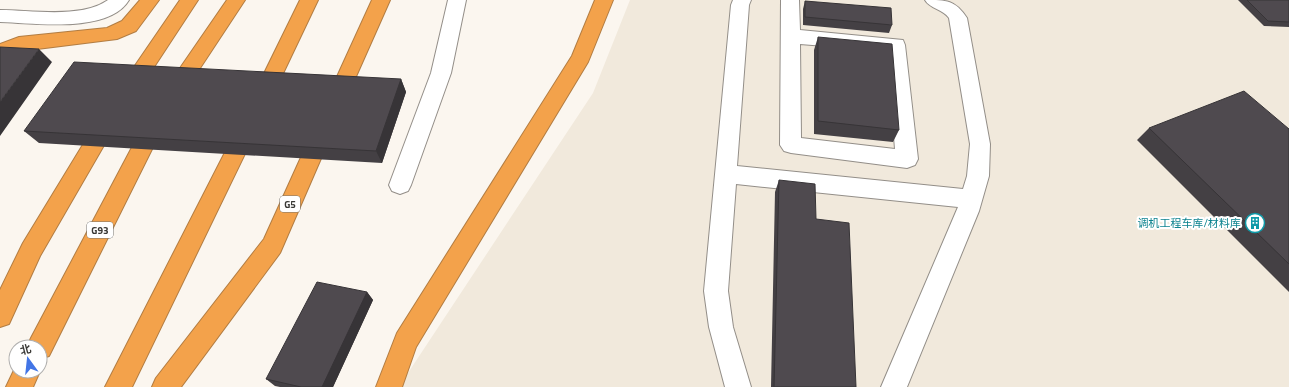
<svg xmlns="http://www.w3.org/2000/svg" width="1289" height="387" font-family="'Titillium Web','Noto Sans SC',sans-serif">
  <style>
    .built { fill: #f1e9dc }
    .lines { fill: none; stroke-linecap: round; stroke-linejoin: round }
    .minor-casing { stroke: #938e88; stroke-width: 2 }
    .highway-casing { stroke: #b27d43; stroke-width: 2 }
    .minor { fill: #fff; fill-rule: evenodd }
    .highway { fill: #f3a24b; fill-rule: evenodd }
    .wall { fill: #444044 }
    .shaded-wall { fill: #373437 }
    .building { fill: #4f4a4f; stroke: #373437 }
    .labels { text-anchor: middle; stroke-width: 4; stroke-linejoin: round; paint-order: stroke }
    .shield { fill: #fff; stroke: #747472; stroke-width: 1 }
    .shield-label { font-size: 10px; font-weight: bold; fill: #393835 }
    .culture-label { font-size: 11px; fill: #0d838f; stroke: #fff; text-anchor: end }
  </style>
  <rect width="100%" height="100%" fill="#fbf6ef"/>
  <!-- built -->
  <path class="built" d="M630 0H1289V387H401L402 382 593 93Z"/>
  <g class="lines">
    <!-- minor casing -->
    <g class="minor-casing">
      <path id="minor" d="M108 0H129C109 34 34 23 0 22V10C31 10 82 19 108 0Z
        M448 0H466L451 73 411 185 408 191 400 194 392 191 389 185 431 73Z
        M733 0H751L749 5 737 166 963 189 967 176 970 144 949 18C943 9 930 9 925 0 947 0 955 0 967 18L990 144 989 176 979 211 907 387H881L958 207 736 184 728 291 733 327 751 387H725L709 327 704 291 731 5Z
        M781 0H799L800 30 903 40 905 45 918 159 915 165 907 168 791 153 784 151 780 145ZM800 44 887 51 895 149 801 138Z"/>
    </g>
    <!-- highway casing -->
    <g class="highway-casing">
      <path id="highway" d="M140 0H159L136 31 117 39 21 51 0 58V44L19 37 107 28 122 21Z
        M180 0H198L135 96 128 99 121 96 118 91 121 86Z
        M227 0H245L181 97 174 100 167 97 164 92 167 87Z
        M300 0H318L268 105 261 108 254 105 251 100Z
        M372 0H390L342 108 335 111 328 108 325 103Z
        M595 0H613L588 62 416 347 402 387H376L397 333 572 56Z
        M108 113 115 115 118 121 40 256 9 324 0 327V290L23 243 101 115Z
        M155 115 162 117 165 123 49 356 40 359V347H27L31 338 148 117Z
        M247 121 254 123 257 129 132 387H105L240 123Z
        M322 125 329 127 332 133 280 253 181 387H152L156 378 264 239 312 133 315 127Z
        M16 366V371H40L33 387H6Z"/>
    </g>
    <!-- minor -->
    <use href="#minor" class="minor"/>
    <!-- highway -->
    <use href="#highway" class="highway"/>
  </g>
  <!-- wall -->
  <path class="wall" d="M1238 0H1289V27L1264 26Z
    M805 1 892 25 889 33 803 25V9Z
    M818 37 899 130 893 142 814 134V50Z
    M401 79 406 92 382 163 39 143 24 131Z
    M1149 128 1289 129V292L1137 140Z
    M779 180 816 219 856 387H771L775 192Z
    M367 292 373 300 333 387H280L275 386 266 379Z"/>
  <!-- shaded-wall -->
  <path class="shaded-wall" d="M39 49 52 62 0 136V102Z
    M401 79 406 92 382 163 376 151Z
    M367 292 373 300 333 387H322Z"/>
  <!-- building -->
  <path class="building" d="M1247 0H1289V22L1268 21Z
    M805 1 891 8 892 25 805 17Z
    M818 37 892 44 899 130 818 121Z
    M0 47 39 49 0 102Z
    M74 62 401 79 376 151 24 131Z
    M1244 91 1289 129V264L1149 128Z
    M779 180 815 184 816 219 849 223 856 387H774Z
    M317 282 367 292 322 387H301L266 379Z"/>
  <!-- icons -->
  <defs>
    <g id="building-ring" transform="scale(1)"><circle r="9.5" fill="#fff" stroke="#0f9aa8" stroke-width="1.5"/><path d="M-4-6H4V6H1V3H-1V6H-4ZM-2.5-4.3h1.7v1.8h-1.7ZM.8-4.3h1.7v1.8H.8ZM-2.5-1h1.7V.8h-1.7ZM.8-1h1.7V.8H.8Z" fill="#0f9aa8"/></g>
  </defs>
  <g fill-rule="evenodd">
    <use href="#building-ring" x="1255" y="223"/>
  </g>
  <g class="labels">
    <!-- shield labels -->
    <g class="shield">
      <rect x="280" y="196" width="20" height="16" rx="3"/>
      <rect x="87" y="222" width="26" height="16" rx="3"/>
    </g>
    <g class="shield-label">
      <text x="290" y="208">G5</text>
      <text x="100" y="234">G93</text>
    </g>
    <!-- culture labels -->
    <g class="culture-label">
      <text x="1241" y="227">调机工程车库/材料库</text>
    </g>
  </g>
  <!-- north arrow -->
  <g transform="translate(28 359) rotate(345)"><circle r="19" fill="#ffffff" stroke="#b0afae"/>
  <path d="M0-3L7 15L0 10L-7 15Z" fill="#4275e6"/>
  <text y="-6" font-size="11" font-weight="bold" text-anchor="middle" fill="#393835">北</text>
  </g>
</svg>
